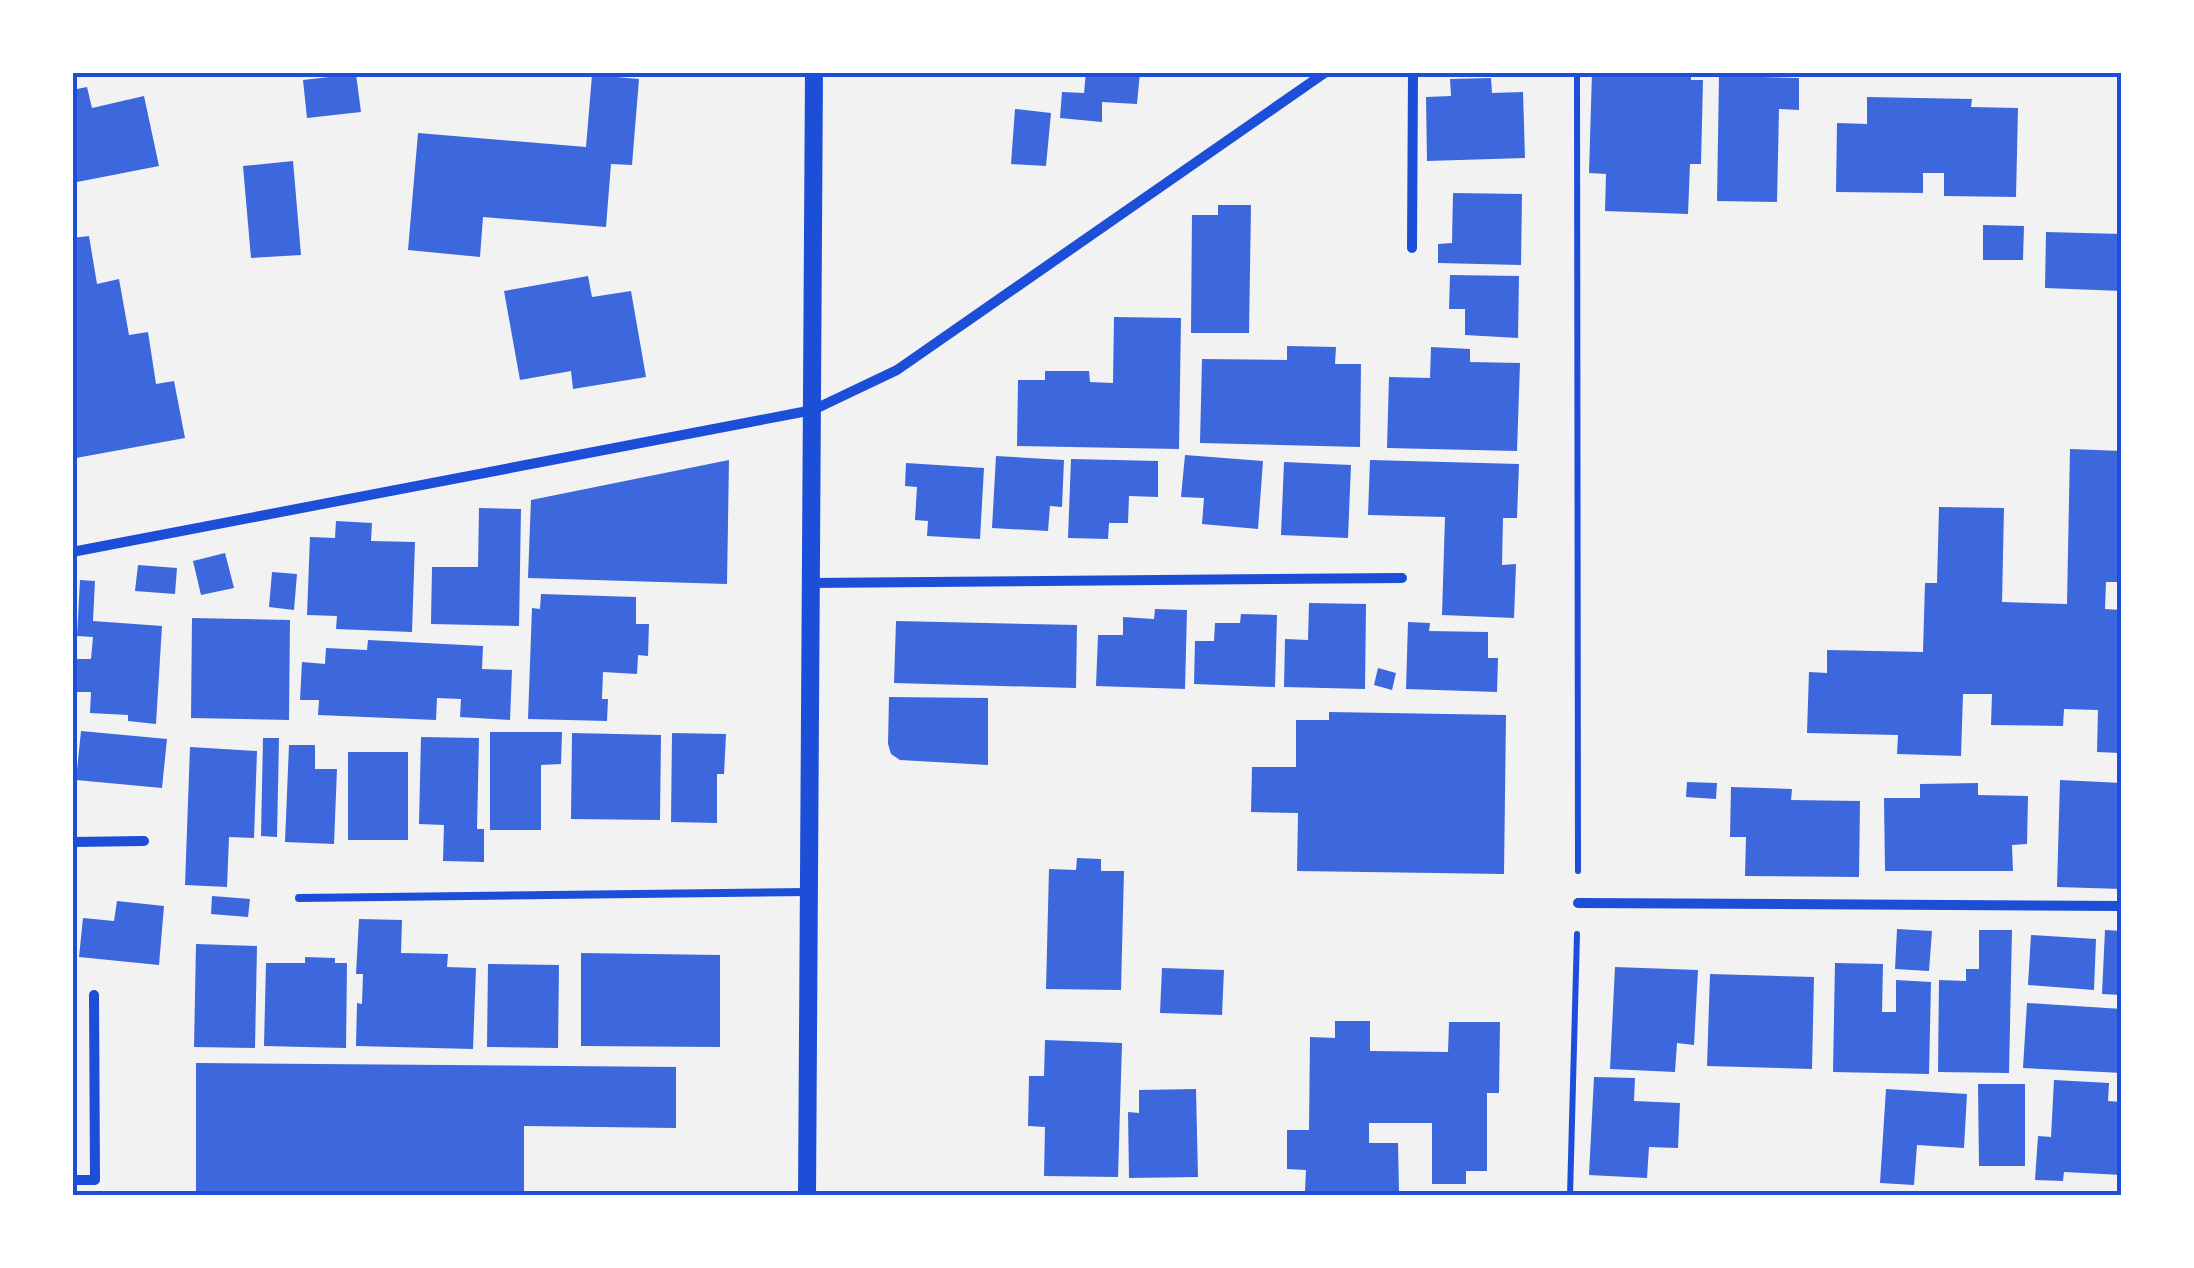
<svg xmlns="http://www.w3.org/2000/svg" width="2194" height="1268" font-family="Ubuntu,sans-serif">
  <style>
    .building { fill: #3d67dc }
    .lines { fill: none; stroke-linecap: round; stroke-linejoin: round }
    .path { stroke: #1d4ed8; stroke-width: 6 }
    .service { stroke: #1d4ed8; stroke-width: 8 }
    .minor { stroke: #1d4ed8; stroke-width: 10 }
    .tertiary { stroke: #1d4ed8; stroke-width: 18 }
    .neatline { fill: none; stroke: #1d4ed8; stroke-width: 4 }
  </style>
  <rect width="100%" height="100%" fill="#f2f2f2"/>
  <!-- building -->
  <path class="building" d="M1086 72H1140L1137 104 1102 102V122L1060 118 1062 92 1084 93Z
    M1592 72H1691V80H1703L1701 164H1690L1688 214 1605 211 1606 174 1589 173Z
    M356 74 361 112 307 118 303 80Z
    M592 75 639 79 632 165 611 164 606 227 483 217 480 257 408 250 418 133 586 147Z
    M1719 76 1799 78V110L1779 109 1777 202 1717 201Z
    M1491 78 1492 93 1523 92 1525 158 1427 161 1426 97 1451 96 1450 79Z
    M87 87 92 108 144 96 159 166 72 183V90Z
    M1867 97 1972 99 1971 107 2018 108 2016 197 1944 196V173H1923V193L1836 192 1837 123 1867 124Z
    M1015 109 1051 113 1046 166 1011 164Z
    M293 161 301 255 251 258 243 166Z
    M1453 193 1522 194 1521 265 1438 263V244L1452 243Z
    M1218 205H1251L1249 333H1191L1192 215H1218Z
    M1983 225 2024 226 2023 260H1983Z
    M2046 232 2122 234V291L2045 288Z
    M89 236 97 284 119 279 129 335 148 332 156 384 174 381 185 438 76 458 72 441V238Z
    M1450 275 1519 276 1518 338 1465 335V309H1449Z
    M588 276 592 297 631 291 646 377 573 389 571 371 520 380 504 291Z
    M1114 317 1181 318 1179 449 1017 446 1018 380H1045V371H1089L1090 382 1113 383Z
    M1287 346 1336 347 1335 364H1361L1360 447 1200 443 1202 359 1287 360Z
    M1431 347 1470 349V362L1520 363 1517 451 1387 448 1389 377 1430 378Z
    M2070 449 2122 451V582H2106L2105 609 2122 610 2120 753 2097 752 2098 710 2064 709 2063 726 1991 725 1992 694H1963L1961 756 1897 754 1898 735 1807 733 1809 672 1827 673V650L1923 652 1925 583H1937L1939 507 2004 508 2002 602 2067 604Z
    M1185 455 1263 461 1258 529 1202 524 1204 498 1181 497Z
    M996 456 1064 460 1062 507 1050 506 1048 531 992 528Z
    M1071 459 1158 461V497L1129 496 1128 523H1109L1108 539 1068 538Z
    M729 460 727 584 528 578 531 500Z
    M1370 460 1519 464 1517 518H1503L1502 565 1516 564 1514 618 1442 615 1445 517 1368 515Z
    M1284 462 1351 465 1348 538 1281 535Z
    M906 463 984 468 980 539 927 536 928 521 915 520 917 487 905 486Z
    M479 508 521 509 519 626 431 624 432 567H478Z
    M336 521 372 523 371 541 415 542 412 632 336 629 337 616 307 615 310 537 335 538Z
    M225 553 234 588 201 595 193 561Z
    M138 565 177 568 175 594 135 591Z
    M272 572 297 574 294 610 269 607Z
    M80 580 95 581 93 621 162 626 156 724 128 721V715L90 713 91 692H74L76 659H91L93 637 77 636Z
    M541 594 636 597V624H649L648 656 638 655 637 674 603 672 602 699H608L607 721 528 719 532 608 540 609Z
    M1309 603 1366 604 1365 689 1284 687 1285 639 1308 640Z
    M1155 609 1187 610 1185 689 1096 686 1098 635H1123V617L1154 619Z
    M1241 614 1277 615 1275 687 1194 684 1195 641H1214L1215 623H1240Z
    M192 618 290 620 289 720 191 718Z
    M896 621 1077 625 1076 688 894 683Z
    M1408 622 1430 623 1429 631 1488 632V658H1498L1497 692 1406 689Z
    M368 640 483 646 482 669 512 670 510 720 460 717 461 699 437 698 436 720 318 715 319 700H300L302 662 325 664 326 648 367 650Z
    M1378 668 1396 673 1392 690 1374 685Z
    M889 697 988 698V765L900 760 891 754 888 744Z
    M1329 712 1506 715 1504 874 1297 871 1298 813 1251 812 1252 767H1296V720H1329Z
    M81 731 167 739 162 788 76 780Z
    M490 732H562L561 764 541 765V830H490Z
    M572 733 661 735 660 820 571 819Z
    M672 733 726 734 724 774H717V823L671 822Z
    M421 737 479 738 477 829H484V862L443 861 444 825 419 824Z
    M263 738H279L277 837 261 836Z
    M289 745H315V769H337L334 844 285 842Z
    M190 747 257 751 254 838 229 837 227 887 185 885Z
    M348 752H408V840H348Z
    M2060 780 2122 783V889L2057 887Z
    M1687 782 1717 783 1716 799 1686 797Z
    M1978 783V795L2028 796 2027 844 2012 845 2013 871H1885L1884 798H1920V784Z
    M1731 787 1792 789 1791 800 1860 801 1859 877 1745 876 1746 837H1730Z
    M1077 858 1101 859V871H1124L1121 990 1046 989 1049 869 1076 870Z
    M212 896 250 899 248 917 211 914Z
    M117 901 164 906 159 965 79 957 83 918 114 921Z
    M359 919 402 920 401 953 448 954 447 967 476 968 473 1049 356 1046 357 1003 362 1004 363 974H356Z
    M1897 929 1932 931 1929 971 1895 969Z
    M1979 930H2012L2009 1073 1938 1072 1939 980 1966 981V969H1979Z
    M2105 930 2122 931V995L2102 994Z
    M2031 935 2096 939 2094 990 2028 985Z
    M196 944 257 946 255 1048 194 1047Z
    M581 953 720 955V1047L581 1046Z
    M305 957 335 958V963H347L346 1048 264 1046 266 963H305Z
    M1835 963 1883 964 1882 1012H1896V980L1931 982 1929 1074 1833 1072Z
    M488 964 559 965 558 1048 487 1047Z
    M1615 967 1698 970 1694 1045 1677 1043 1675 1072 1610 1069Z
    M1162 968 1224 970 1222 1015 1160 1013Z
    M1710 974 1814 977 1812 1069 1707 1066Z
    M2027 1003 2122 1009V1073L2023 1068Z
    M1335 1021H1370V1051L1448 1052 1449 1022H1500L1499 1093H1487V1171H1466V1184H1432V1123H1369V1143H1398L1399 1191H1305L1306 1170 1287 1169V1130H1309L1310 1037 1335 1038Z
    M1045 1040 1122 1043 1118 1177 1044 1176 1045 1127 1028 1126 1029 1076H1044Z
    M196 1063 676 1067V1128L524 1126V1196H196Z
    M1594 1077 1635 1078 1634 1101 1680 1103 1678 1148 1649 1147 1647 1178 1589 1175Z
    M2054 1080 2109 1083 2108 1101 2122 1102V1175L2064 1172 2063 1181 2035 1180 2038 1136 2051 1137Z
    M1978 1084H2025V1166H1979Z
    M1196 1089 1198 1177 1129 1178 1128 1112 1139 1113V1090Z
    M1886 1089 1967 1094 1964 1148 1917 1145 1914 1185 1880 1183Z"/>
  <g class="lines">
    <!-- path -->
    <path class="path" d="M1577 72 1578 871
      M1570 1196 1577 934"/>
    <!-- service -->
    <path class="service" d="M299 898 808 892"/>
    <!-- minor -->
    <path class="minor" d="M1412 248 1413 72
      M72 552 813 410 897 370 1326 72
      M810 583 1402 578
      M72 842 144 841
      M1578 903 2122 906
      M72 1180H95L94 995"/>
    <!-- tertiary -->
    <path class="tertiary" d="M807 1196 814 72"/>
  </g>
  <!-- border -->
  <rect width="2194" height="1268" fill="none" stroke="#ffffff" stroke-width="150"/>
  <rect x="75" y="75" width="2044" height="1118" class="neatline"/>
</svg>
